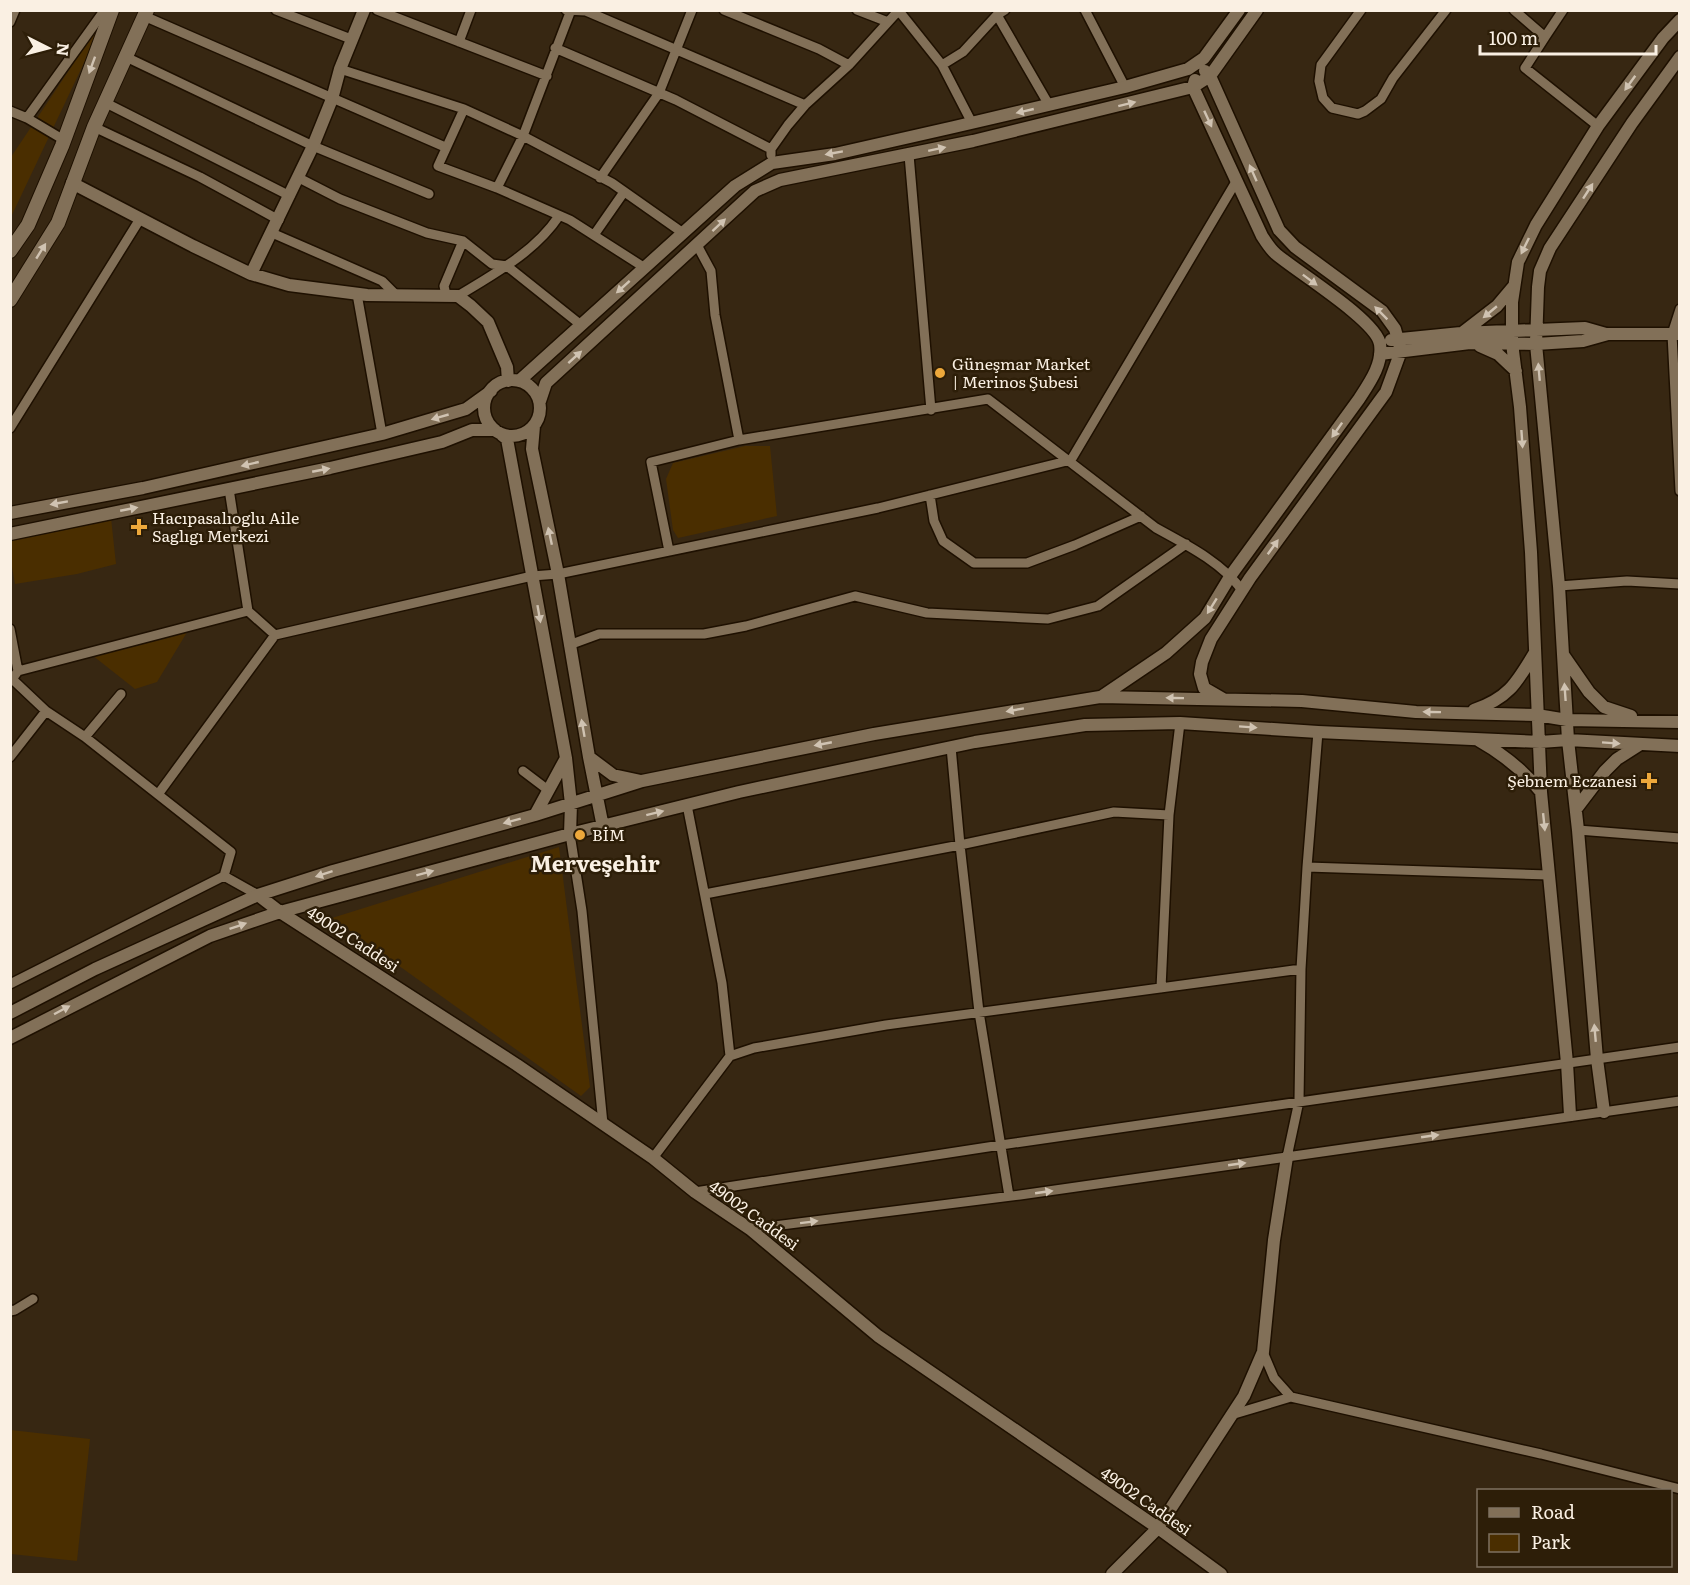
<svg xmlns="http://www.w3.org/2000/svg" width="1690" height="1585" font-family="Literata,serif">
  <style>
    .green { fill: #4a2e00 }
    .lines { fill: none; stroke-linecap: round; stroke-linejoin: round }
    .minor-casing { stroke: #1e1000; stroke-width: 12 }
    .tertiary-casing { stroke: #1e1000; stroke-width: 15 }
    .secondary-casing { stroke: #1e1000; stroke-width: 16 }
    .minor { stroke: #827058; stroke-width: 9 }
    .tertiary { stroke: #827058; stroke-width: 12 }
    .secondary { stroke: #827058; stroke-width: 14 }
    .oneway { fill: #d0c3b2 }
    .poi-dot { fill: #eda83b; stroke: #2d1e08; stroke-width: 2 }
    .labels { text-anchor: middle; stroke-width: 5; stroke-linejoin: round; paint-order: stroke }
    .poi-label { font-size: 16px; fill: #faf0e3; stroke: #2d1e08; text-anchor: start }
    .street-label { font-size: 16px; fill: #faf0e3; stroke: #2d1e08 }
    .district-label { font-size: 22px; font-weight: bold; fill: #faf0e3; stroke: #2d1e08 }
  </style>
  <rect width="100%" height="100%" fill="#372712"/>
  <!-- green -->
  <path class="green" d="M98 27 91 48 11 217V157Z
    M745 446H770L777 516 678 538 673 530 666 479 673 463Z
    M111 518 116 564 77 574 15 584 11 561 10 539Z
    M189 629 157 682 135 689 92 655Z
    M559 847 590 1087 581 1096 332 918Z
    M11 1430 90 1439 77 1561 11 1554Z"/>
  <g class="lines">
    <!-- minor casing -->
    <g class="minor-casing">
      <path id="minor" d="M276 10 351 39
        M377 10 547 76
        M566 10 586 11 805 105
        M724 10 819 49 849 65
        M857 10 888 22
        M1085 10 1125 87
        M1361 10 1321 65 1319 81 1323 98 1332 108 1358 114 1365 111 1381 99 1393 78 1446 10
        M1514 10 1545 37 1525 68 1598 126
        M899 11 942 65 972 123
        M997 15 1049 105
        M144 16 445 147
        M10 22 15 10
        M1545 37 1563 10
        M459 42 471 10
        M555 48 676 100 771 149
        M126 57 313 146 429 194
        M942 65 963 52 997 15 1005 10
        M340 69 464 109 523 136 612 183 683 233
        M106 103 290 196
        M464 109 438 166 497 188 570 220 645 268
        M10 111 27 118
        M94 127 200 177 279 220
        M64 140 27 118 104 11H112
        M771 155V149L788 125 805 105 849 65 899 10
        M909 155 931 410
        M299 178 340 199 427 233 463 241 492 264 507 266 581 325
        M600 178 659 93 692 10
        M497 188 523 136 571 10
        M272 233 382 281 396 295
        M594 235 624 192
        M697 245 711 271 715 315 739 440
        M357 294 382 434
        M446 295 444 286 463 241
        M458 296C494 274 535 252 559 216
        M1680 309 1672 334 1680 491
        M10 428 140 219
        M229 489 248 611 275 635
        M930 495 934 521 943 541 974 563H1027L1075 545 1141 516
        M669 551 651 462 739 440 988 399 1156 528C1187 545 1221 562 1242 590
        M1559 586 1627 581 1680 584
        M10 629 18 671
        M569 645 599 634H704L746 626 855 596 927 613 1048 619 1098 606 1186 544
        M10 677 46 711 85 737 231 852 224 876 10 984
        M13 678 18 671 248 611
        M85 737 121 694
        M951 747 960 845 979 1012 1009 1196
        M10 757 46 711
        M523 771 548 790
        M159 793 275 635 532 576 558 574 878 508 1071 460 1237 180
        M687 805 722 983 730 1056
        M1578 830 1680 838
        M570 834 582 911 603 1124
        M1307 867 1549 875
        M224 876 258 895
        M705 894 960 845 1114 812 1169 815
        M1161 988 1169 815 1180 723
        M1287 1157 1299 1101 1301 969 1307 867 1318 732
        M653 1158 730 1056 754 1048 886 1025 1301 969
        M695 1192 1001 1145 1680 1047
        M750 1229 1020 1195 1680 1101
        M10 1311 15 1310 33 1299
        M1263 1352 1274 1378 1291 1397 1541 1454 1680 1489
        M1231 1415 1291 1397"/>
    </g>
    <!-- tertiary casing -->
    <g class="tertiary-casing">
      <path id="tertiary" d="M1205 71 1210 76 1279 230 1295 247 1382 311 1395 329 1401 351 1386 392 1250 578 1211 639 1202 662 1200 674 1204 688 1223 699
        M72 183 193 246 251 274 289 285 367 295 458 296 471 306 488 322 507 367 508 381
        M251 274 313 146 332 99 340 69 364 10
        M1462 333 1497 306 1513 287
        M1391 340 1461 333 1585 328 1606 334
        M1480 346 1498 354 1516 371
        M1380 354 1470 343 1536 344 1583 341 1608 334H1680
        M484 408a28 28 0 1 1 56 0a28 28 0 1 1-56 0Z
        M519 381 735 186 772 163 835 154 954 127 1125 87 1188 69 1204 58 1239 10
        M540 401 546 383 755 191 780 180 973 141 1193 87 1210 76 1257 10
        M534 426 532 449 558 574 589 757 603 827
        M502 435 507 439 566 758 571 804 570 834
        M10 513 143 488 382 434 466 409 491 391
        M10 534 330 468 442 442 472 430H495
        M1564 656 1589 692 1604 707 1631 716
        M1101 697 1166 653 1205 618 1231 575 1359 399C1370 382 1383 364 1380 344 1376 320 1297 272 1276 254 1270 249 1266 242 1262 236L1193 87 1195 80
        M1474 710C1508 698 1516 684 1534 654
        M1478 740C1503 754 1523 770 1541 792
        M589 757 613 775 641 781
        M1576 809 1605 771 1617 759 1639 745
        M535 815 566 758
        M258 895 280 912 517 1065 653 1158 695 1192 750 1229 878 1336 1158 1528 1221 1574
        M10 1013 95 969 258 895 333 871 535 815 642 781 874 734 1100 697 1302 701 1416 712 1537 715 1567 720 1680 722
        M10 1038 210 936 280 912 570 834 739 792 975 742 1085 725 1180 723 1318 732 1540 742 1568 740 1680 746
        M1604 1112 1597 1059 1578 830 1568 740 1559 586 1536 344 1538 287 1540 271 1550 248 1632 123 1680 57
        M1570 1115 1567 1063 1541 792 1531 552 1520 407 1512 343V302L1518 262 1536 225 1598 126 1663 38 1680 20
        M1112 1574 1158 1528 1244 1396 1263 1352 1274 1240 1287 1157"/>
    </g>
    <!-- secondary casing -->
    <g class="secondary-casing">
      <path id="secondary" d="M10 251 28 225 62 146 112 10
        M10 300 58 223 94 127 147 10"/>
    </g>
    <!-- minor -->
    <use href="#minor" class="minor"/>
    <!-- tertiary -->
    <use href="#tertiary" class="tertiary"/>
    <!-- secondary -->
    <use href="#secondary" class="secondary"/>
  </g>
  <!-- one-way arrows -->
  <defs><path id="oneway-solid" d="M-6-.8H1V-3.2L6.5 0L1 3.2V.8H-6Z" transform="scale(1.5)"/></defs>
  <g class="oneway">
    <use href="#oneway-solid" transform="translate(92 65) rotate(110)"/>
    <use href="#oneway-solid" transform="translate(1630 83) rotate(126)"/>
    <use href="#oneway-solid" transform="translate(1127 104) rotate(-14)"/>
    <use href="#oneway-solid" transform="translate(1025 111) rotate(167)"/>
    <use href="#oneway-solid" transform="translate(1208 119) rotate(65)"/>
    <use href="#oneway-solid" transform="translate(937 149) rotate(-12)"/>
    <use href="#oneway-solid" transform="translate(834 153) rotate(170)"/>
    <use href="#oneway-solid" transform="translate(1253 173) rotate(-114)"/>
    <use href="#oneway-solid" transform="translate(1588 191) rotate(-57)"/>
    <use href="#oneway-solid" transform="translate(719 225) rotate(-43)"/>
    <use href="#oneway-solid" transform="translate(1525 246) rotate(116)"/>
    <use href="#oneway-solid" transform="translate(41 251) rotate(-58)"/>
    <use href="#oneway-solid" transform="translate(1310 280) rotate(37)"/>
    <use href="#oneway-solid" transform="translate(623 287) rotate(138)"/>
    <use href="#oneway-solid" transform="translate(1490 312) rotate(140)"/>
    <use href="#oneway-solid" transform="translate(1381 313) rotate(-135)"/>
    <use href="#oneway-solid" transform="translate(575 357) rotate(-42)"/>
    <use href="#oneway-solid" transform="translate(1539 372) rotate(-95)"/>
    <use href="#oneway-solid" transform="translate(440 417) rotate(164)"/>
    <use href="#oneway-solid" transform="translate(1337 430) rotate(125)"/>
    <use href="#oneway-solid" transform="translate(1522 439) rotate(86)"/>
    <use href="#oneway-solid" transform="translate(250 464) rotate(167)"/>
    <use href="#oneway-solid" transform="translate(321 470) rotate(-11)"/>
    <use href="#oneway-solid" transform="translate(59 503) rotate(170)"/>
    <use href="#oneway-solid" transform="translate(129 509) rotate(-11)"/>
    <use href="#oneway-solid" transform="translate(550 536) rotate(-102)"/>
    <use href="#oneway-solid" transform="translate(1273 547) rotate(-54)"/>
    <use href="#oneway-solid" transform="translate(1212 606) rotate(122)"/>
    <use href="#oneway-solid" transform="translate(539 614) rotate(80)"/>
    <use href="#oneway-solid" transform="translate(1565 692) rotate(-94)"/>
    <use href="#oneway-solid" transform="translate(1175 698) rotate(-179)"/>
    <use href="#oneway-solid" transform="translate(1015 710) rotate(170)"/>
    <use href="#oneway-solid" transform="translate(1432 712) rotate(-179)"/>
    <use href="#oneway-solid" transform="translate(1248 727) rotate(4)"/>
    <use href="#oneway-solid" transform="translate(583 728) rotate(-100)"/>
    <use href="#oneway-solid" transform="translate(1611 743) rotate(4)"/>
    <use href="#oneway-solid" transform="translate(823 744) rotate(169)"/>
    <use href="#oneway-solid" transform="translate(655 813) rotate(-14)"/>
    <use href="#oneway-solid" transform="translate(512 821) rotate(165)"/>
    <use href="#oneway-solid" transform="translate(1544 822) rotate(84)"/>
    <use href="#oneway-solid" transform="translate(425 873) rotate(-15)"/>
    <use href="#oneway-solid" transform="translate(324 874) rotate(162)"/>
    <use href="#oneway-solid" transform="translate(238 926) rotate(-19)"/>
    <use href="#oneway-solid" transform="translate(62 1010) rotate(-28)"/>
    <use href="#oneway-solid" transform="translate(1595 1033) rotate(-95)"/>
    <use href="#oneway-solid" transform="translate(1430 1136) rotate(-8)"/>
    <use href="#oneway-solid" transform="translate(1237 1164) rotate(-8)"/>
    <use href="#oneway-solid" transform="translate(1044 1192) rotate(-8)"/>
    <use href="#oneway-solid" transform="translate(809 1222) rotate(-7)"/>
  </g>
  <!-- markers -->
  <g class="poi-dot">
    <circle cx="940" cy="373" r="6"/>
    <path d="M136 518h6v6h6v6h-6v6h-6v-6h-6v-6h6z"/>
    <path d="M1646 772h6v6h6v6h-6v6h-6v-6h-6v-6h6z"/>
    <circle cx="580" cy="835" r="6"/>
  </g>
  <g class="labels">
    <!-- poi labels -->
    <g class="poi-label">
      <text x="952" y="370">Güneşmar Market<tspan x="952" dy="18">| Merinos Şubesi</tspan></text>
      <text x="152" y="524">Hacıpasalıoglu Aile<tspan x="152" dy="18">Saglıgı Merkezi</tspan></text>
      <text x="1637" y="787" text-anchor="end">Şebnem Eczanesi</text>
      <text x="592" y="841">BİM</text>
    </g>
    <!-- street labels -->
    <g class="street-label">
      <text transform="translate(353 939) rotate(33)" y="6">49002 Caddesi</text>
      <text transform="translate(754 1215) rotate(36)" y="6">49002 Caddesi</text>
      <text transform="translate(1146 1501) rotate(35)" y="6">49002 Caddesi</text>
    </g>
    <!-- district labels -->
    <g class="district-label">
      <text x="595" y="872">Merveşehir</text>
    </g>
  </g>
  <!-- border -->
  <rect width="1690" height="1585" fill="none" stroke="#faf0e3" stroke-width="24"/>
  <!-- legend -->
  <rect x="1477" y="1489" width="195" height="78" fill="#2d1e08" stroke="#7f7260" stroke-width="1.5"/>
  <rect x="1489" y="1508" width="30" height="9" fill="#827058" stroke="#7f7260" stroke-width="1.5"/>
  <text x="1531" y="1519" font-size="18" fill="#faf0e3">Road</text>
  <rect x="1489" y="1534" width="30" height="18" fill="#4a2e00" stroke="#7f7260" stroke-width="1.5"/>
  <text x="1531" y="1549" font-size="18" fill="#faf0e3">Park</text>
  <!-- north arrow -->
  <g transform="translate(48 48) rotate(96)" stroke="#2d1e08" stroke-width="4.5" paint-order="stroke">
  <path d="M0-4.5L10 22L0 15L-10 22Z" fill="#faf0e3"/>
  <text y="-9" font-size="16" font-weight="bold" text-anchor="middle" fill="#faf0e3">N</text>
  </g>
  <!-- scale -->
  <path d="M1480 45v9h176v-9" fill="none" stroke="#faf0e3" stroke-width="3"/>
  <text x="1489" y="45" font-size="18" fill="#faf0e3" stroke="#2d1e08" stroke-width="4.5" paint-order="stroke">100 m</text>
</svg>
